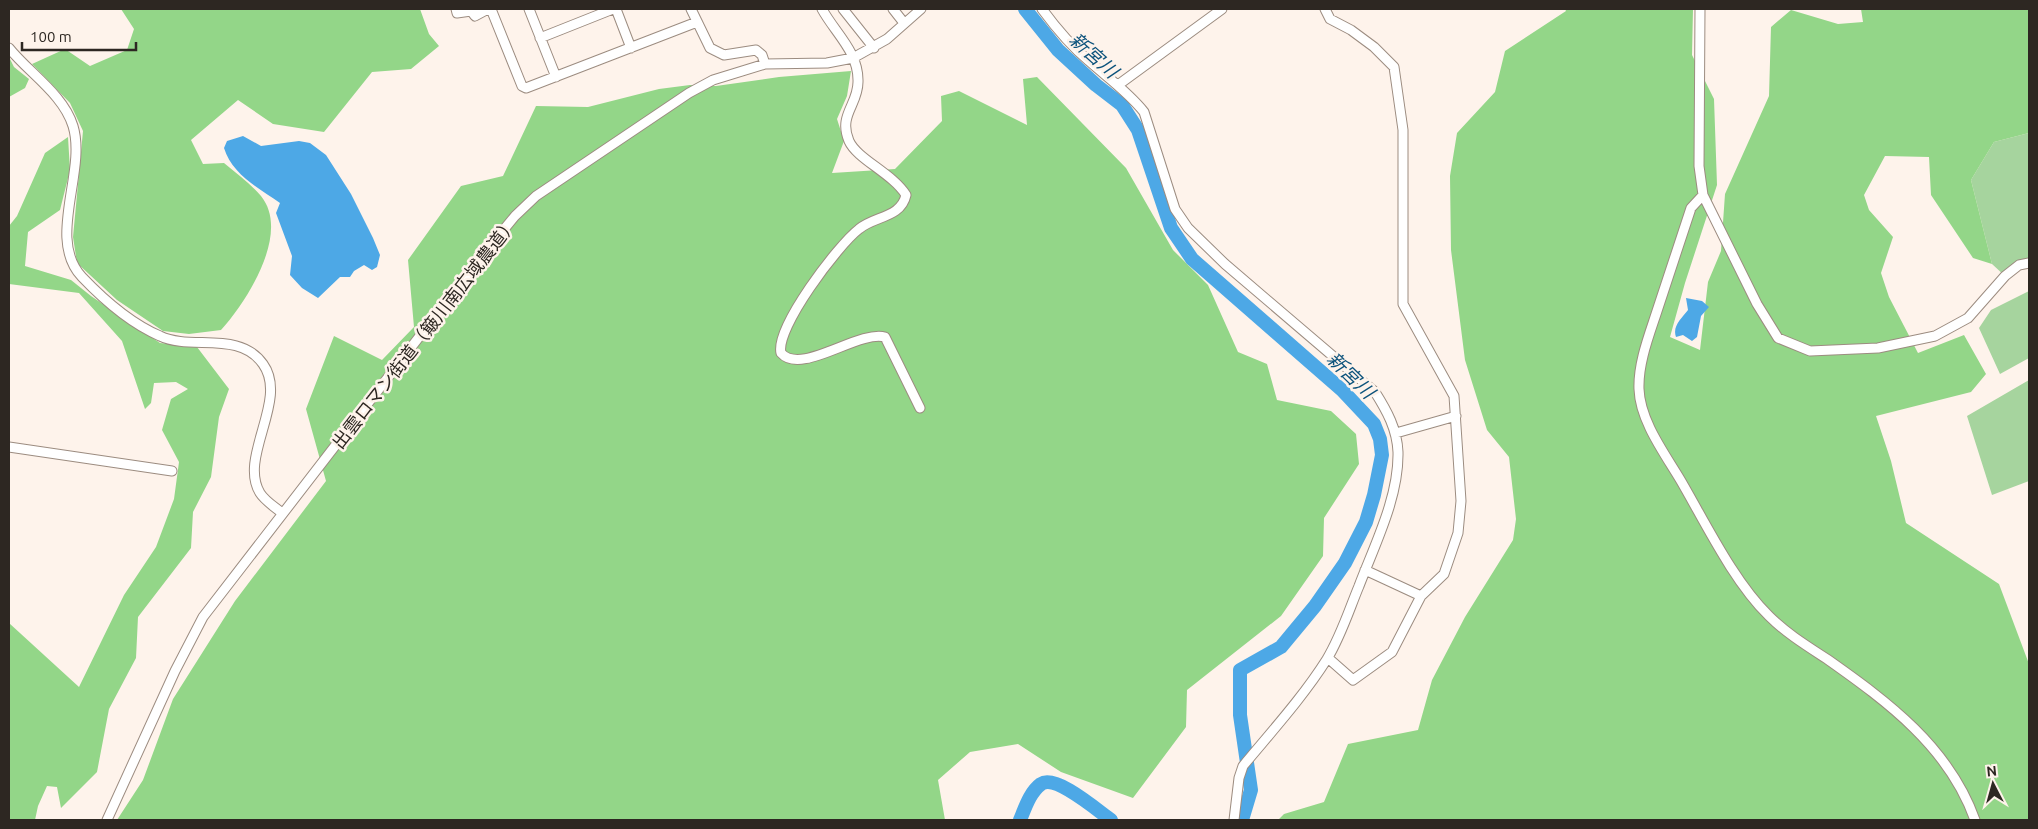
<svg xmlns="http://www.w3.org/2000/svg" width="2038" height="829" font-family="Ubuntu,'Noto Sans JP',sans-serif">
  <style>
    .green { fill: #a6d49e }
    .forest { fill: #93d688 }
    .water { fill: #4da8e6 }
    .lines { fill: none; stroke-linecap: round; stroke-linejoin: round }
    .river { stroke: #4da8e6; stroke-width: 14 }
    .minor-casing { stroke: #9c8c80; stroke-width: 11 }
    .minor { stroke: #fff; stroke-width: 9 }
    .labels { text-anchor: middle; stroke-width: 5; stroke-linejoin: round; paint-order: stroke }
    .street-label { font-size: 18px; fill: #2d2722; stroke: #fef3eb }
    .water-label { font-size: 19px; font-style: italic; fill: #0d537c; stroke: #fef3eb }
  </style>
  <rect width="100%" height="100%" fill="#fef3eb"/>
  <!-- green -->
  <path class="green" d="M2029 133V263L2005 276 1992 264 1971 180 1994 142Z
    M2029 291V358L2000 374 1979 328 1991 310Z
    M2029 380V481L1992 495 1967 416Z"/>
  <!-- forest -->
  <path class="forest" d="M121 9H420L429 34 439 46 411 69 372 72 324 132 273 124 238 100 191 140 203 164 224 163C236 173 251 184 261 196 291 233 247 301 221 330L189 334 163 331 117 300 77 263 73 237 83 131 70 103 32 64 65 49 90 66 127 50 134 29Z
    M1565 9H1693L1692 55 1714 99 1717 185 1685 283 1670 337 1700 350 1708 282 1721 251 1725 194 1769 96 1771 27 1791 10 1838 24 1863 22 1861 9H2029V133L1994 142 1971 180 1992 264 1973 258 1931 195 1929 157 1885 156 1864 195 1869 210 1893 237 1881 273 1889 297 1918 353 1964 335 1986 374 1971 392 1876 416 1891 461 1906 523 1999 584 2029 664V820H1278L1284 814 1324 802 1348 744 1418 730 1432 680 1465 617 1513 540 1516 519 1509 457 1487 430 1465 360 1451 250 1450 176 1457 133 1495 92 1505 51 1566 11Z
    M9 57 14 67 29 79 25 88 9 97Z
    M851 71 847 96 837 119 844 141 832 173 895 169 942 121 941 96 959 91 1027 125 1023 79 1037 77 1126 168 1173 250 1208 285 1238 352 1267 364 1277 400 1331 411 1356 434 1359 464 1324 518 1323 556 1281 616 1187 690 1186 727 1133 798 1061 772 1018 744 970 752 938 780 945 820H117L143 780 173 699 235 601 326 481 306 409 334 336 382 360 414 327 408 260 461 186 503 176 536 106 588 107 659 89 690 85 716 86 779 77Z
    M68 137 70 170 60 210 28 232 25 266 71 280 91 296 160 343 197 347 229 389 219 417 211 477 193 512 191 548 138 617 136 658 109 709 97 772 61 808 57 787 47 786 38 806 35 820H9V623L79 687 124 595 156 547 174 499 179 462 162 430 171 399 188 389 176 382 154 383 151 403 145 409 122 341 79 293 9 284V226L17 216 45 153Z"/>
  <!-- water -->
  <path class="water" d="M243 136 261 146 299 141 310 143 326 155 351 194 373 238 380 255 377 267 372 270 364 265 354 271 350 277H340L318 298 302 288 290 275 292 256 276 213 280 203C258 188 232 174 224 148L227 141Z
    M1686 298 1702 301 1709 307 1701 316 1697 337 1692 341 1683 335 1676 337C1672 326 1682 318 1688 310Z"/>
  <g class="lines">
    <!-- river -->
    <path class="river" d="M1025 9 1058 50 1096 85 1122 105 1138 130 1171 228 1192 259 1342 390 1374 424 1380 439 1382 455 1374 495 1366 522 1345 563 1315 606 1281 647 1240 670V715L1251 790 1242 820
      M1020 820C1025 808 1030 792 1041 784 1056 774 1098 811 1111 820"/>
    <!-- minor casing -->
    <g class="minor-casing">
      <path id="minor" d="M456 9 457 13 471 11 475 16 488 9
        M491 9 522 86 526 88 697 22
        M529 9 556 77
        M616 9 631 48
        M691 9 710 48 724 55 756 50 762 55 765 64
        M822 9C835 33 859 52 858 82 858 105 838 115 849 141 857 159 892 173 906 195 901 218 874 216 859 229 838 245 775 328 781 353 801 376 858 330 885 337L920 408
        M843 9 874 48
        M893 9 904 23
        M1042 9C1056 28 1071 46 1089 61 1108 78 1128 92 1144 112L1175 209 1188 228 1225 264 1375 392C1387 411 1397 429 1398 452 1399 497 1375 544 1359 586 1349 610 1341 636 1327 659 1303 697 1272 731 1243 766L1239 778 1234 820
        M1325 9 1330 19 1351 30 1374 47 1394 67 1403 130V304L1454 396 1461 501 1458 533 1444 574 1421 596 1392 652 1353 680 1328 658
        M1700 9 1699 166 1703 195 1757 304 1778 338 1810 351 1878 348 1935 336 1968 318 2005 276 2019 265 2029 263
        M540 38 613 9
        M9 48C29 73 63 94 73 126 87 172 46 239 82 277 103 299 132 324 160 336 191 351 239 330 263 364 289 400 238 457 260 493 265 501 275 507 282 513
        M1118 85 1222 9
        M1703 195 1691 208C1680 241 1669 275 1658 308 1650 333 1638 362 1639 389 1640 421 1665 454 1681 481 1706 524 1734 582 1769 616 1786 633 1807 646 1827 659 1888 702 1949 747 1975 820
        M1396 433 1456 416
        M9 447 172 471
        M1365 570 1421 596
        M107 820 175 671 203 617 477 262 515 216 536 196 689 93 713 80 765 64 827 63 853 58 887 39 921 9"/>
    </g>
    <!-- minor -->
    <use href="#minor" class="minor"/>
  </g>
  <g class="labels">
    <!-- street labels -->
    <g class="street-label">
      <text transform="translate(425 333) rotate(-52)" y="6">出雲ロマン街道（簸川南広域農道）</text>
    </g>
    <!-- water labels -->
    <g class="water-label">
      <text transform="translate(1094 55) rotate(42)" y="7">新宮川</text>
      <text transform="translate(1351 375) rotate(44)" y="7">新宮川</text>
    </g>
  </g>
  <!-- border -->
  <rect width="2038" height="829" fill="none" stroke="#2d2722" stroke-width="20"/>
  <!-- north arrow -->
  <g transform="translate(1993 784) rotate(354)" stroke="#fef3eb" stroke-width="4" paint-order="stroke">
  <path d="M0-4L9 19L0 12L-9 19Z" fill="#2d2722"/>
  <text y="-8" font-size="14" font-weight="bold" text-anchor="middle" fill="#2d2722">N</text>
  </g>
  <!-- scale -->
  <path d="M22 42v8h114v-8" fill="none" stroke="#2d2722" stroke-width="2.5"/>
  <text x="30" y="42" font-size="15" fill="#2d2722" stroke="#fef3eb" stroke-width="4" paint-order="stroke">100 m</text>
</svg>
